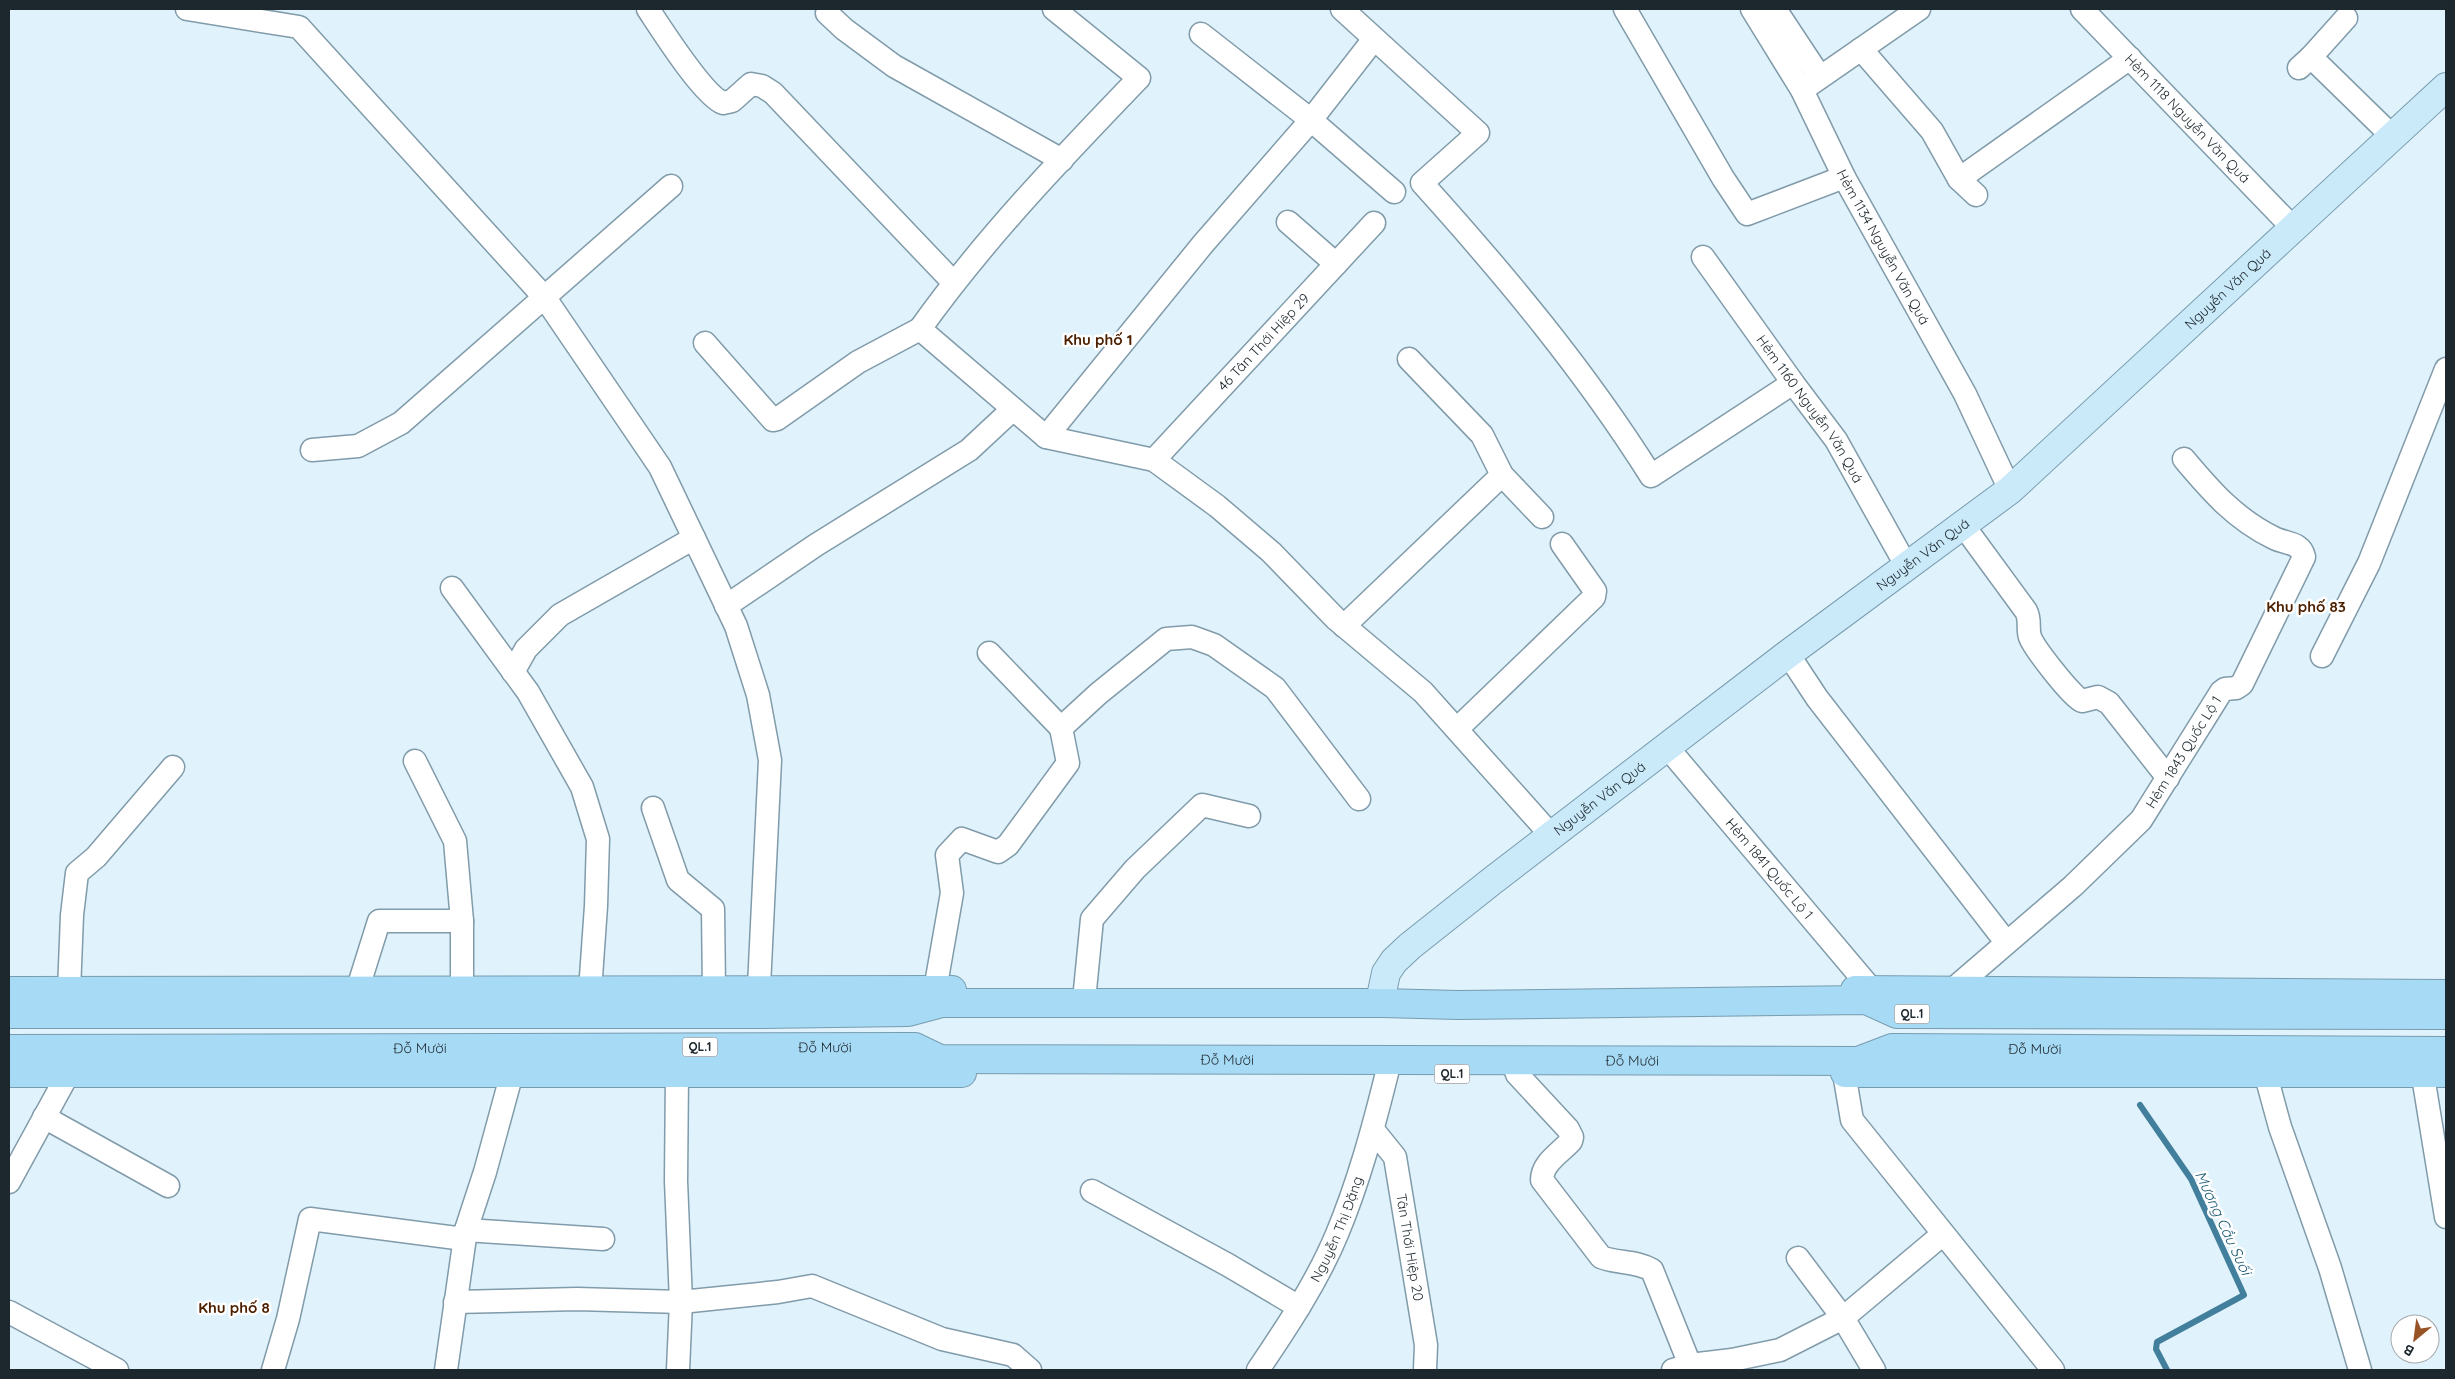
<svg xmlns="http://www.w3.org/2000/svg" width="2455" height="1379" font-family="Quicksand,sans-serif">
  <style>
    .lines { fill: none; stroke-linecap: round; stroke-linejoin: round }
    .stream { stroke: #427f9d; stroke-width: 6 }
    .minor-casing { stroke: #809baa; stroke-width: 25 }
    .major-casing { stroke: #779caf; stroke-width: 30 }
    .highway-casing { stroke: #779caf; stroke-width: 30 }
    .minor { stroke: #fff; stroke-width: 22 }
    .major { stroke: #cae9f9; stroke-width: 28 }
    .highway { stroke: #a7daf5; stroke-width: 28 }
    .labels { text-anchor: middle; stroke-width: 5; stroke-linejoin: round; paint-order: stroke }
    .shield { fill: #fff; stroke: #61686d; stroke-width: 1 }
    .shield-label { font-size: 12px; font-weight: bold; fill: #1d282e }
    .street-label { font-size: 14px; fill: #1d282e; stroke: #fff }
    .neighbourhood-label { font-size: 15px; font-weight: bold; fill: #4d2000; stroke: #fff }
    .water-label { font-size: 15px; font-style: italic; fill: #1a5a75; stroke: #fff }
  </style>
  <rect width="100%" height="100%" fill="#e0f2fb"/>
  <g class="lines">
    <!-- stream -->
    <path class="stream" d="M2140 1105 2191 1179 2244 1295 2157 1342 2156 1349 2167 1370"/>
    <!-- minor casing -->
    <g class="minor-casing">
      <g id="minor">
        <path d="M187 9 299 27 545 298 660 467 736 626 758 695 770 760 758 1007"/>
        <path d="M648 9C662 30 703 95 723 103L732 101 751 84 762 86 773 93 953 282"/>
        <path d="M1054 9 1139 78C1062 158 984 239 920 329L1046 437 1203 244 1311 120 1374 39"/>
        <path d="M1342 9 1478 133 1422 183C1505 275 1585 371 1651 476L1793 383"/>
        <path d="M1625 9 1723 178 1747 214 1844 177"/>
        <path id="s1" d="M1752 9 1802 90 1844 177 1965 394 2010 490"/>
        <path d="M1775 9 1820 77"/>
        <path id="s2" d="M2082 9 2294 229"/>
        <path d="M827 13 844 29 894 66 1062 160"/>
        <path d="M1201 34 1311 120 1394 192"/>
        <path d="M1861 49 1932 131 1959 179 1976 195"/>
        <path d="M2311 57 2346 18"/>
        <path d="M2299 68 2311 57 2393 137"/>
        <path d="M1802 90 1919 9"/>
        <path d="M1959 179 2130 58"/>
        <path d="M1288 222 1336 264"/>
        <path id="s3" d="M1703 257 1793 383 1836 440 1907 567"/>
        <path d="M705 343 773 420 777 419 858 362 920 329"/>
        <path d="M1409 359 1482 435 1502 475 1542 517"/>
        <path d="M1046 437 1154 460 1217 506 1271 552 1336 619 1423 692 1551 835"/>
        <path d="M312 450 358 446 401 423 671 186"/>
        <path id="s4" d="M1154 460 1374 223"/>
        <path d="M1963 525 2026 611C2031 620 2027 628 2030 637 2034 648 2072 697 2082 701L2098 697 2109 703 2168 778"/>
        <path d="M452 588 528 692 582 787 598 839 596 906 590 991"/>
        <path d="M726 606 816 545 969 450 1013 409"/>
        <path d="M1344 626 1502 475"/>
        <path d="M989 653 1061 728"/>
        <path d="M1788 654 1817 698 2006 942"/>
        <path d="M2322 656 2369 563 2446 369"/>
        <path d="M513 672 526 649 560 615 694 538"/>
        <path d="M1457 729 1594 597 1595 591 1562 544"/>
        <path id="s5" d="M1667 747 1872 990"/>
        <path d="M415 761 455 841 462 921"/>
        <path d="M653 808 678 880 713 909 714 990"/>
        <path d="M935 990 952 893 947 855 962 839 998 852 1008 845 1068 763 1061 728 1098 694 1166 639 1192 637 1214 645 1275 688 1359 799"/>
        <path d="M1085 990 1092 919 1135 869 1202 805 1249 816"/>
        <path d="M69 991 72 915 77 873 96 857 173 767"/>
        <path d="M357 991 379 921H462V991"/>
        <path id="s6" d="M1951 991 2073 886 2141 820 2221 692 2225 689 2236 688 2242 684 2304 557C2301 542 2286 544 2274 538 2235 519 2211 491 2184 459"/>
        <path d="M2420 1058 2446 1217"/>
        <path d="M1512 1060 1517 1074 1568 1129 1572 1137 1571 1141C1560 1153 1542 1163 1542 1180L1601 1257C1618 1264 1635 1260 1652 1270L1690 1365 1695 1370"/>
        <path d="M2265 1072 2280 1127 2330 1268 2360 1370"/>
        <path d="M677 1073 676 1181 681 1302 678 1370"/>
        <path d="M1844 1073 1852 1120 2053 1370"/>
        <path d="M44 1117 168 1186"/>
        <path id="s7" d="M1374 1131 1395 1157 1426 1345 1425 1370"/>
        <path d="M9 1182 68 1074 67 1058"/>
        <path d="M1092 1191 1228 1265 1299 1307"/>
        <path d="M466 1230 603 1239"/>
        <path d="M1798 1258 1843 1318 1874 1370"/>
        <path d="M455 1302 577 1299 681 1302 778 1292 812 1286 942 1339 1013 1355 1030 1370"/>
        <path d="M9 1312 117 1370"/>
        <path d="M273 1370 288 1319 310 1219 464 1239"/>
        <path d="M446 1370 466 1230 485 1172 512 1073"/>
        <path id="s8" d="M1258 1370C1287 1327 1317 1282 1337 1234 1359 1181 1373 1129 1387 1073"/>
        <path d="M1673 1370 1690 1365 1732 1360 1780 1350 1843 1318 1943 1234"/>
      </g>
    </g>
    <!-- major casing -->
    <g class="major-casing">
      <g id="major">
        <path id="s9" d="M1382 992 1386 973 1394 961 1410 946 1492 881 1788 654 2010 490 2446 87"/>
      </g>
    </g>
    <!-- highway casing -->
    <g class="highway-casing">
      <g id="highway">
        <path d="M1855 990 2446 994"/>
        <path d="M9 991 952 990"/>
        <path d="M9 1014H758L908 1012 942 1003H1382L1458 1005 1866 1000 1897 1014 2446 1015"/>
        <path id="s10" d="M9 1049 915 1047 940 1059 1858 1061 1892 1048 2446 1051"/>
        <path d="M9 1073H962"/>
        <path d="M1845 1073H2446"/>
      </g>
    </g>
    <!-- minor -->
    <use href="#minor" class="minor"/>
    <!-- major -->
    <use href="#major" class="major"/>
    <!-- highway -->
    <use href="#highway" class="highway"/>
  </g>
  <g class="labels">
    <!-- shield labels -->
    <g class="shield">
      <rect x="1894.5" y="1004.5" width="35" height="19" rx="4"/>
      <rect x="682.5" y="1037.5" width="35" height="19" rx="4"/>
      <rect x="1434.5" y="1064.5" width="35" height="19" rx="4"/>
    </g>
    <g class="shield-label">
      <text x="1912" y="1018">QL.1</text>
      <text x="700" y="1051">QL.1</text>
      <text x="1452" y="1078">QL.1</text>
    </g>
    <!-- street labels -->
    <g class="street-label">
      <text dy="5" stroke="none"><textPath href="#s2" startOffset="152">Hẻm 1118 Nguyễn Văn Quá</textPath></text>
      <text dy="5" stroke="none"><textPath href="#s1" startOffset="272">Hẻm 1134 Nguyễn Văn Quá</textPath></text>
      <text dy="5" stroke="none"><textPath href="#s9" startOffset="1106">Nguyễn Văn Quá</textPath></text>
      <text dy="5" stroke="none"><textPath href="#s4" startOffset="161">46 Tân Thới Hiệp 29</textPath></text>
      <text dy="5" stroke="none"><textPath href="#s3" startOffset="186">Hẻm 1160 Nguyễn Văn Quá</textPath></text>
      <text dy="5" stroke="none"><textPath href="#s9" startOffset="701">Nguyễn Văn Quá</textPath></text>
      <text dy="5" stroke="none"><textPath href="#s6" startOffset="336">Hẻm 1843 Quốc Lộ 1</textPath></text>
      <text dy="5" stroke="none"><textPath href="#s9" startOffset="296">Nguyễn Văn Quá</textPath></text>
      <text dy="5" stroke="none"><textPath href="#s5" startOffset="159">Hẻm 1841 Quốc Lộ 1</textPath></text>
      <text dy="5" stroke="none"><textPath href="#s10" startOffset="816">Đỗ Mười</textPath></text>
      <text dy="5" stroke="none"><textPath href="#s10" startOffset="411">Đỗ Mười</textPath></text>
      <text dy="5" stroke="none"><textPath href="#s10" startOffset="2031">Đỗ Mười</textPath></text>
      <text dy="5" stroke="none"><textPath href="#s10" startOffset="1221">Đỗ Mười</textPath></text>
      <text dy="5" stroke="none"><textPath href="#s10" startOffset="1626">Đỗ Mười</textPath></text>
      <text dy="5" stroke="none"><textPath href="#s8" startOffset="162">Nguyễn Thị Đặng</textPath></text>
      <text dy="5" stroke="none"><textPath href="#s7" startOffset="125">Tân Thới Hiệp 20</textPath></text>
    </g>
    <!-- neighbourhood labels -->
    <g class="neighbourhood-label">
      <text x="1098" y="345">Khu phố 1</text>
      <text x="2306" y="612">Khu phố 83</text>
      <text x="234" y="1313">Khu phố 8</text>
    </g>
    <!-- water labels -->
    <g class="water-label">
      <text transform="translate(2223 1223) rotate(65)" y="5">Mương Cầu Suối</text>
    </g>
  </g>
  <!-- border -->
  <rect width="2455" height="1379" fill="none" stroke="#1d282e" stroke-width="20"/>
  <!-- north arrow -->
  <g transform="translate(2415 1339) rotate(209)"><circle r="24" fill="#ffffff" stroke="#a5a9ab"/>
  <path d="M0-4L9 19L0 12L-9 19Z" fill="#975325"/>
  <text y="-8" font-size="14" font-weight="bold" text-anchor="middle" fill="#1d282e">B</text>
  </g>
</svg>
